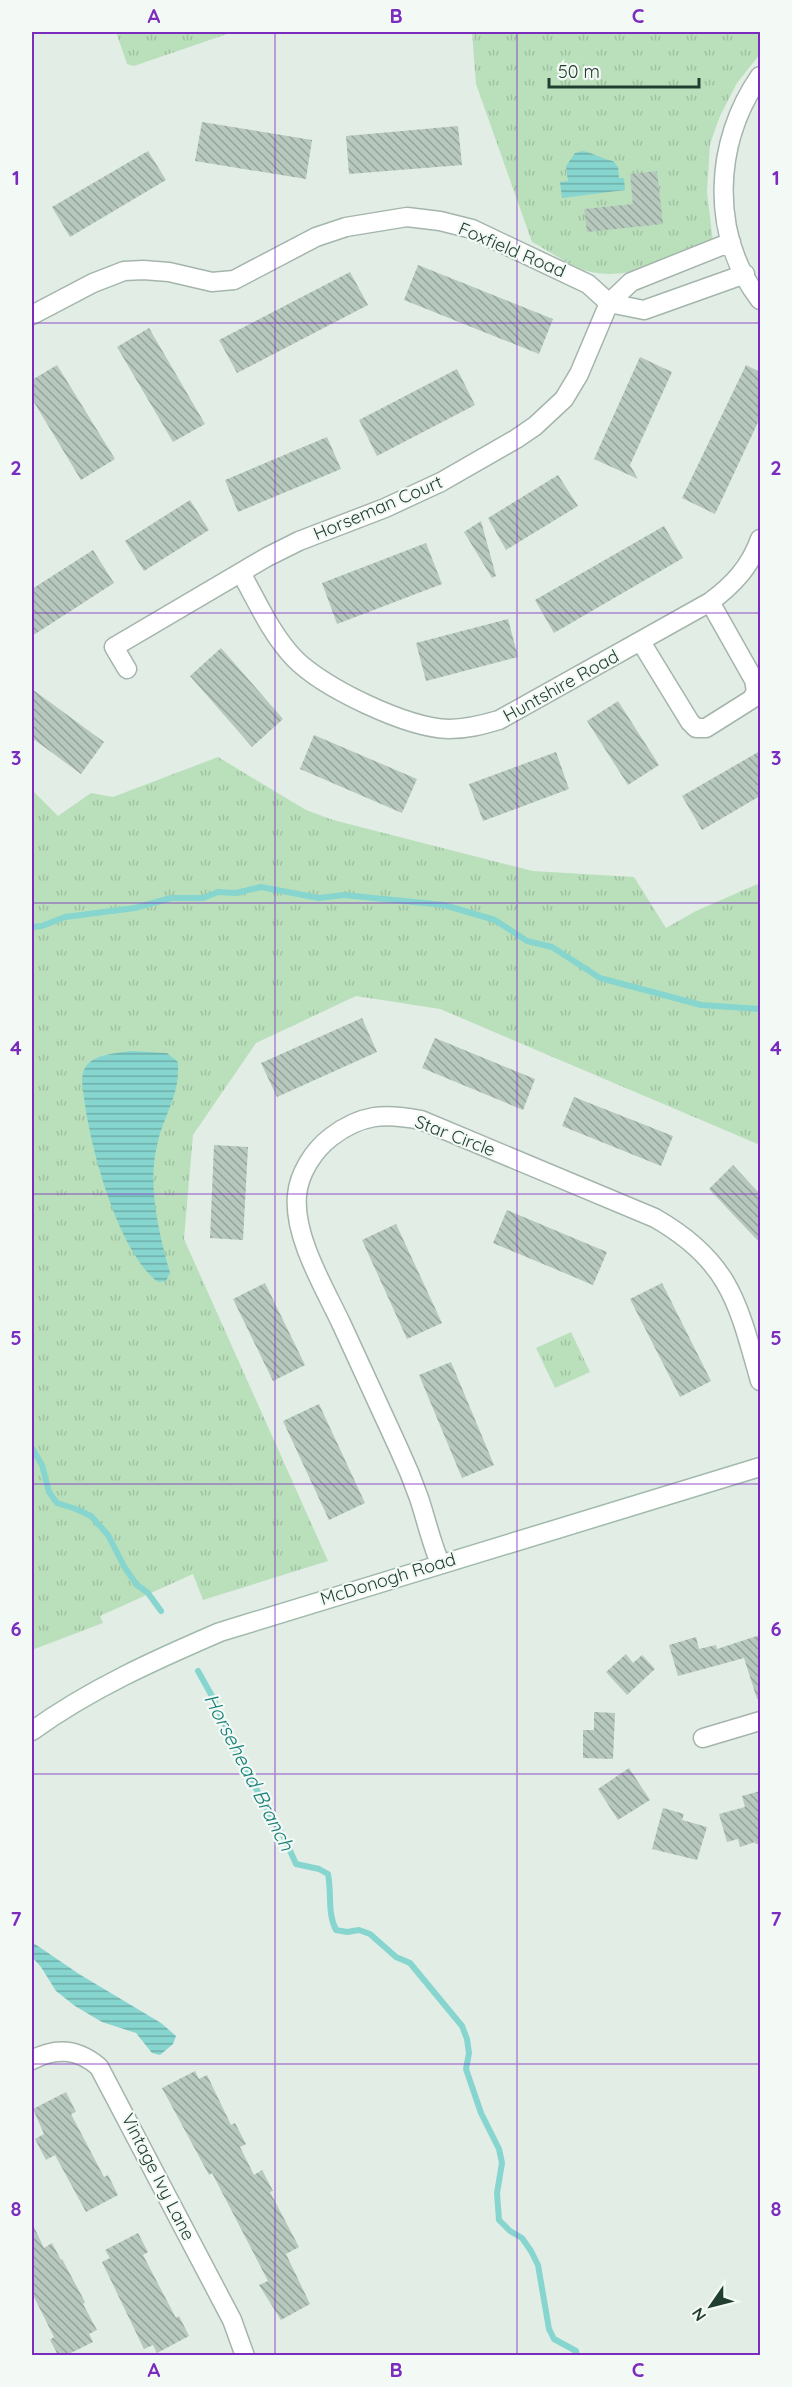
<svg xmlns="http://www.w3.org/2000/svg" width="792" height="2387" font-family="Quicksand,sans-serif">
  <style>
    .park { fill: url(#park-tufts) }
    .water { fill: url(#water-rules) }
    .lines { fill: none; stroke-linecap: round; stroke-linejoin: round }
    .stream { stroke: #87d5cf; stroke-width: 6 }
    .building { fill: url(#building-back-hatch) }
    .street-casing { stroke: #a4b5ac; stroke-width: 21 }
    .secondary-casing { stroke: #a0baab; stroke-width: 21 }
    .street { stroke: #fff; stroke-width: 18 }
    .secondary { stroke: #fff; stroke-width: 18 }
    .grid { fill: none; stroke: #7b2cbf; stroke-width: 1.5; stroke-opacity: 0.55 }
    .labels { text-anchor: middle; stroke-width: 4.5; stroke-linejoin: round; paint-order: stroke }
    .street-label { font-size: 18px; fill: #213f30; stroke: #f3f9f5 }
    .water-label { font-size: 20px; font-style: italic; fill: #177f78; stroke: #f3f9f5 }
    .neatline { fill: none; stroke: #7b2cbf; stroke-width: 2 }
    .grid-label { font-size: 20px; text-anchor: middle; font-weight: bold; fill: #7b2cbf }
  </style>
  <defs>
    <pattern id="park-tufts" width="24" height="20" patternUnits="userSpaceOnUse" patternTransform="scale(1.5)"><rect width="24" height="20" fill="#bae0bb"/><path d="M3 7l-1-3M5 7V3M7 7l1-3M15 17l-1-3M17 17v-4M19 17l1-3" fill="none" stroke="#a0c1a1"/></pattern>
    <pattern id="water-rules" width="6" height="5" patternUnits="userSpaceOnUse" patternTransform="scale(1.5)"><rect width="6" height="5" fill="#87d5cf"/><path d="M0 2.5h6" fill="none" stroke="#6eaea8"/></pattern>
    <pattern id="building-back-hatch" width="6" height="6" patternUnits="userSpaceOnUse" patternTransform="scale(1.5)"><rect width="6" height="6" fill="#b7c8be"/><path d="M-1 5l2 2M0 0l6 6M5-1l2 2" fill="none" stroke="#94a49b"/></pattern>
  </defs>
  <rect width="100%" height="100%" fill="#e2ede6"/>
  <!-- park -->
  <path class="park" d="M116 32H233L134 66 127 64Z
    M472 32H760V54L737 83 720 116 710 144 707 192 713 242C675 256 633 281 591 272 573 268 549 251 532 242L476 84Z
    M218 757 306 810 333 820 533 871 634 877 666 928 696 911 760 883V1145L440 1009 356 996 256 1043 193 1135 184 1239 328 1561 203 1600 193 1574 100 1616 103 1623 32 1650V790L58 816 91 793 113 797Z
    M571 1332 590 1372 555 1388 536 1348Z"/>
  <!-- water -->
  <path class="water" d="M583 151C594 153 602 159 613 161L618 167 619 178H624L625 190 562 198 560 182 568 181 566 166 575 153Z
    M131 1051 167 1053 178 1062C180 1093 167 1110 159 1137 146 1182 158 1229 170 1273L166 1281 158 1282C119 1253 92 1153 85 1105 84 1092 78 1076 87 1065 96 1054 117 1053 131 1051Z
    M32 1942 79 1974 161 2023 176 2036 173 2044 160 2055 152 2053 136 2033 102 2022 75 2006 56 1991 41 1967 32 1957Z"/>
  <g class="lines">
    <!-- stream -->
    <path class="stream" d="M32 927 42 926 65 917 135 908 171 898H203L218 892 236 893 261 887 319 898 344 895 444 905 495 920 527 941 552 947 600 978 701 1005 760 1009
      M32 1448 42 1465 49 1492 57 1503 76 1509 91 1516 108 1535 125 1568 137 1585 148 1593 161 1611
      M198 1671 213 1698 243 1766 261 1797 274 1823 283 1835 296 1864 319 1869 328 1874C332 1893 327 1913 336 1930L347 1932 359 1930 370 1934 396 1957 410 1963 462 2026 467 2039 469 2053 466 2069 481 2113 499 2149 502 2163 497 2193 499 2220 510 2231 522 2238 531 2251 538 2265 549 2329 554 2339 576 2351 577 2356"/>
  </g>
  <!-- building -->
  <path class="building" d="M202 122 312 140 306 179 195 161Z
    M458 126 462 165 349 174 346 136Z
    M148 151 166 180 70 237 52 207Z
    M657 171 663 224 587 232 584 209 633 204 630 174Z
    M418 265 553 319 539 354 404 300Z
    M350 272 368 305 237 373 219 340Z
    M149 328 205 424 173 442 117 347Z
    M640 357 672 372 630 465 638 479 594 459Z
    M57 365 115 459 81 480 32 399V380Z
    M746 365 760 372V418L715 514 682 498Z
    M457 369 475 405 377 456 359 420Z
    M327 437 341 469 238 512 225 480Z
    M558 475 578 506 506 550 488 518Z
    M190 500 209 530 144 571 125 541Z
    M481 521 496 576 492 578 464 532Z
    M664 526 683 558 554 633 535 600Z
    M426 543 442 584 337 624 322 583Z
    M93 550 114 583 32 636V589Z
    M508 619 518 657 426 681 416 643Z
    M221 648 283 719 252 747 190 676Z
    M32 689 104 742 81 774 32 738Z
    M618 701 659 765 628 785 587 721Z
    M314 735 417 779 402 813 300 769Z
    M760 751V796L702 830 682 796Z
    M556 752 569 789 483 821 469 784Z
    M362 1018 377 1052 277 1097 261 1063Z
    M435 1038 535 1079 523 1110 422 1068Z
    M574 1097 673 1136 661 1166 562 1126Z
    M214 1145 248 1147 243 1240 210 1238Z
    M733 1165 760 1194V1243L709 1189Z
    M507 1210 607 1252 593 1285 493 1243Z
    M396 1224 442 1323 407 1339 362 1240Z
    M265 1283 305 1365 273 1381 233 1299Z
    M662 1283 711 1381 680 1397 630 1299Z
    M451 1362 494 1465 462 1478 419 1375Z
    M319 1404 365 1503 329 1520 283 1421Z
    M760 1635V1699H757L744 1658 678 1676 669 1645 696 1637 699 1649 716 1645 717 1649Z
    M626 1654 633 1663 642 1655 655 1669 627 1695 606 1672Z
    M594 1712 615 1713 613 1759 583 1758V1730H594Z
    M629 1768 650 1800 618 1820 598 1789Z
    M760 1791V1844H756L755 1842 740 1847 738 1839 727 1842 719 1814 745 1807 742 1796Z
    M663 1808 684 1814 682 1820 707 1827 697 1860 652 1849Z
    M195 2071 199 2079 207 2075 231 2125 235 2123 246 2144 240 2147 254 2175 262 2170 273 2191 270 2192 299 2247 286 2254 310 2304 281 2320 259 2285 268 2281 212 2173 209 2175 162 2088Z
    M66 2092 76 2112 71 2114 104 2177 108 2175 118 2195 86 2212 55 2155 46 2160 35 2139 44 2134 33 2109Z
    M32 2223 44 2248 52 2243 61 2260 62 2259 85 2302 83 2304 97 2330 89 2334 93 2342 67 2355H58L50 2340 54 2337 32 2293Z
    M138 2233 148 2252 143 2255 176 2318 179 2316 189 2336 157 2353 153 2345 144 2349 102 2262 110 2258 105 2250Z"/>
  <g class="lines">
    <!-- street casing -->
    <g class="street-casing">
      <path id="street" d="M760 76C714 142 709 234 760 300
        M32 315 93 283 124 271 143 270 169 272 212 282 234 280 316 237 346 227 407 217 440 221 472 229 588 284 609 303 644 310 745 274
        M241 573C257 601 271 634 294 658 323 688 407 728 449 729 467 729 482 725 499 720L710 602C733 585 750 567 760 539
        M641 642 690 722 696 728H706L752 699 756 691 754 680 710 602
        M127 669 114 647 267 557 299 541 385 508 441 482 516 439 535 426 564 399 579 374 609 303 631 282 731 242
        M440 1563C431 1542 426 1519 419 1498 413 1481 406 1464 398 1447 379 1406 360 1364 341 1323 324 1287 293 1236 297 1195 299 1173 314 1150 331 1137 361 1114 384 1113 421 1120L655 1218C730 1261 738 1303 760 1381
        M703 1738 760 1721
        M32 2060C56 2047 78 2049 99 2067L232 2320 245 2356"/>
    </g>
    <!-- secondary casing -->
    <g class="secondary-casing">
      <path id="secondary" d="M32 1731C90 1689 155 1660 220 1632L760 1467"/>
    </g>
    <!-- street -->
    <use href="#street" class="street"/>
    <!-- secondary -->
    <use href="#secondary" class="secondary"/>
  </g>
  <!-- grid -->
  <path class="grid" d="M275 32V2356M517 32V2356M32 323H760M32 613H760M32 903H760M32 1194H760M32 1484H760M32 1774H760M32 2064H760"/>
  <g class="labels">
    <!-- street labels -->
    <g class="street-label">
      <text transform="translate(512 250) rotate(23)" y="6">Foxfield Road</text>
      <text transform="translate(378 508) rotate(-23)" y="6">Horseman Court</text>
      <text transform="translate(561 686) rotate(-29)" y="6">Huntshire Road</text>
      <text transform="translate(455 1136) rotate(21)" y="6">Star Circle</text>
      <text transform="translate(388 1579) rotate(-17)" y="6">McDonogh Road</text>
      <text transform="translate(158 2177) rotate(63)" y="6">Vintage Ivy Lane</text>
    </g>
    <!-- water labels -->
    <g class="water-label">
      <text transform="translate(249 1772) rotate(63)" y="7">Horsehead Branch</text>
    </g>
  </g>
  <!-- border -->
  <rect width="792" height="2387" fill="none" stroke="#f3f9f5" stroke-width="66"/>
  <!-- north arrow -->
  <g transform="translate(711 2306) rotate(235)" stroke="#f3f9f5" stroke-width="4.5" paint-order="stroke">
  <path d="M0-4.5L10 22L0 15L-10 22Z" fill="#213f30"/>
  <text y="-9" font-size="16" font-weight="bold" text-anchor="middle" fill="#213f30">N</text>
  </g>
  <!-- scale -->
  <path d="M549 78v9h150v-9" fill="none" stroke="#213f30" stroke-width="3"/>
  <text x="558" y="78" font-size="18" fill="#213f30" stroke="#f3f9f5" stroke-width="4.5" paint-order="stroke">50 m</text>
  <rect x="33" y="33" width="726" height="2321" class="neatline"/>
  <g class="grid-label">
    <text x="154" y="23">A</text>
    <text x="396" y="23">B</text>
    <text x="638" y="23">C</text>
    <text x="16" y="185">1</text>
    <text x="776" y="185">1</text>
    <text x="16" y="475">2</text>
    <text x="776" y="475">2</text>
    <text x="16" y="765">3</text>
    <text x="776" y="765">3</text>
    <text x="16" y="1055">4</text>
    <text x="776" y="1055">4</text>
    <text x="16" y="1345">5</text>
    <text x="776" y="1345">5</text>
    <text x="16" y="1636">6</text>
    <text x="776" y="1636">6</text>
    <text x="16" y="1926">7</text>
    <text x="776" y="1926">7</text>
    <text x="16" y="2216">8</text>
    <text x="776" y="2216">8</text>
    <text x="154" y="2377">A</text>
    <text x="396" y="2377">B</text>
    <text x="638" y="2377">C</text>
  </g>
</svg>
